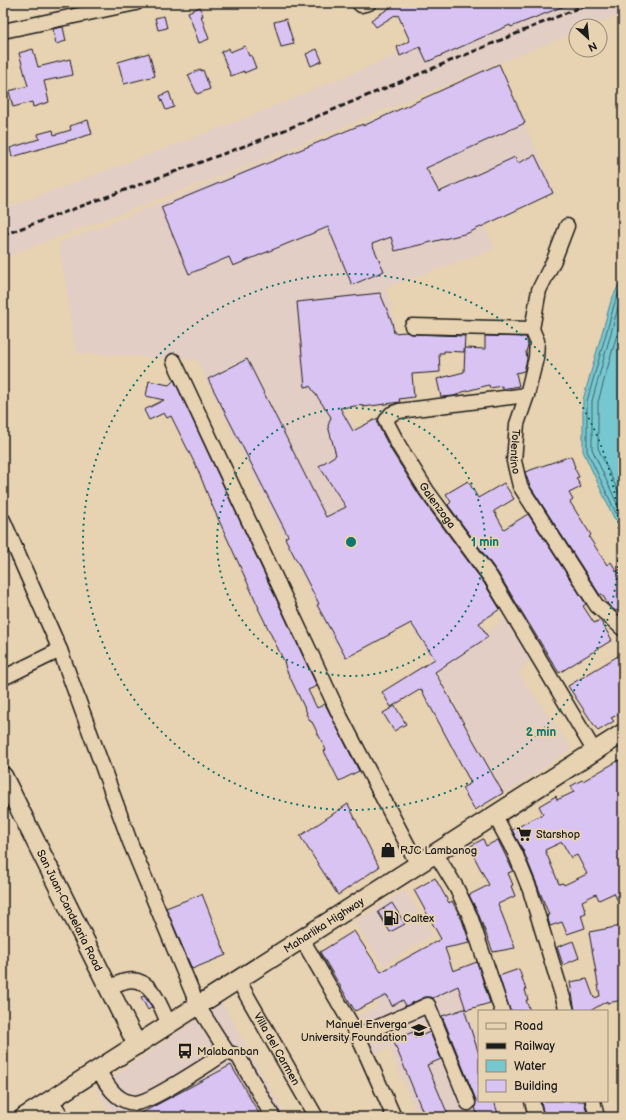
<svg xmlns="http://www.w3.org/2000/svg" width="626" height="1120" font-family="'Balsamiq Sans',sans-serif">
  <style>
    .built { fill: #e3cec5 }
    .water { fill: #77c7d1; stroke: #538389 }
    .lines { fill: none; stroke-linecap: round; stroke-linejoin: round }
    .shore { stroke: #406064; stroke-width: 1 }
    .building { fill: #d9c3f3; stroke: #1c1c1c; fill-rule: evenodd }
    .minor-casing { stroke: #1c1c1c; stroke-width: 17 }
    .major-casing { stroke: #1c1c1c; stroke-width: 21 }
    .minor { stroke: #e7d2b1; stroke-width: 14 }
    .major { stroke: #e7d2b1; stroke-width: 18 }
    .rail { stroke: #1c1c1c; stroke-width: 3; stroke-dasharray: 6 3; stroke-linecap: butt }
    .ring { fill: none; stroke: #0f766e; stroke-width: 2; stroke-dasharray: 2 4 }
    .labels { text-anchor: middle; stroke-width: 4; stroke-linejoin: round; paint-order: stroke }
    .street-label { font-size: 11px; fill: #1c1c1c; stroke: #e7d2b1 }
    .poi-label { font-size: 11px; fill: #1c1c1c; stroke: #e7d2b1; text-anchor: start }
    .centre { fill: #0f766e; stroke: #e7d2b1; stroke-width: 2 }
    .ring-label { font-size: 12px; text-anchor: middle; font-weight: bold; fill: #0f766e; stroke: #e7d2b1; stroke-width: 4; stroke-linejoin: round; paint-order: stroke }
  </style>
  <rect width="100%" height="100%" fill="#e7d2b1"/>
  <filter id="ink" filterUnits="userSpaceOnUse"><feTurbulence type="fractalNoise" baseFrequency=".025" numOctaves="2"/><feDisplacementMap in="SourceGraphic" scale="8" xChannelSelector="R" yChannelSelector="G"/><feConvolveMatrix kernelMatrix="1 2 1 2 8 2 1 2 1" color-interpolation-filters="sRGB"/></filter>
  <g filter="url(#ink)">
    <!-- built -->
    <path class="built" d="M522 3H623V13L591 26H576V32L264 159 3 258V209L248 117Z
      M499 69 553 186 483 220 495 249 385 288 392 306 403 371 326 383 488 632 505 618 532 657 519 674 572 749 505 794 409 622 343 659 197 360 76 353 59 243Z
      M405 890 433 934 383 966 355 922Z
      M439 939 462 992 479 1045V1101H497L502 1117H418L389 1048 375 1055 358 1016 378 1006 366 978Z
      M222 1002 286 1117H114L96 1088Z"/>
    <!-- water -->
    <path class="water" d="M623 276V526L614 518 583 451V400L611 301Z"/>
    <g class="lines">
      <!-- shore -->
      <path class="shore" d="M623 285 615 302 587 401V451L617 515 623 520
        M623 296 619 304 592 401V449L621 512 623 514
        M623 313 598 402V448L623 502"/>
    </g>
    <!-- building -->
    <path class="building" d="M388 3H572L511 27 510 25 427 62 420 47 400 56 397 47 410 41 398 15 396 16 395 15 376 27 371 20 391 7Z
      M200 7 203 16H201L209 39 199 43 188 12Z
      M164 16 167 28 158 30 155 18Z
      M286 19 294 44 281 47 274 22Z
      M63 27 66 41 56 44 53 29Z
      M245 46 249 56 251 55 256 68 244 73V71L231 76 221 52 229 48 230 52Z
      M33 49 38 67 70 59 73 75 44 81 49 102 33 107 32 102 13 107 9 91 28 86 19 53Z
      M317 49 322 61 311 66 306 54Z
      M149 53 155 76 124 84 118 62Z
      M499 64 525 123 426 168 439 192 515 157 518 163 535 155 553 193 468 233 395 251 391 237 372 244 384 271 352 285 328 227 233 266 229 257 189 274 161 207 363 124V126Z
      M201 69V71L203 70 210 89 197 94 188 75Z
      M169 92 174 107 166 110 160 96Z
      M88 120 92 134 12 157 10 148 39 139 38 134 53 130 54 135 71 130 70 126Z
      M380 293 392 322 394 333 406 332 412 334 465 336 464 352 444 351V353H439L440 372 412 374 414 397 399 399 400 402 363 407V405L340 408 353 431 378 418V425L391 450 420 496 484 583 500 609 479 623 488 637 435 672 503 793 475 810 462 788 471 783 421 689 391 707 382 692 435 659 411 623 346 658 317 605 319 604 285 538 288 536 208 379 247 359 326 517 346 507 319 466 336 455 328 426 331 417 310 386 305 387 297 302Z
      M485 336 526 337 528 345 526 352 527 359 524 371 516 373 519 386 502 389V386L490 388 489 385 459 393V394L454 396 441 397 437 379 464 372 465 348 485 349Z
      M174 380 317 686 308 690 317 708 325 704 359 771 339 781 324 751 326 750 312 722H311L306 714 307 713 286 669 284 661 258 608H259L211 503 198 470 171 416 167 418 164 413 149 420 144 410 164 400 146 396 149 381 169 385Z
      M571 456 575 467H574L579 477 576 478 581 487 569 493 573 500 570 502 591 535 589 537 607 565 611 562 617 572 623 567V617L618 610 616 611 609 606 602 594 600 595 530 486 527 478 525 472Z
      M468 481 478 498 504 483 514 499 494 511 504 529 528 514 586 604 583 606 594 623 600 620 612 640 559 673 498 573 448 505 451 502 446 494Z
      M623 653V712L611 718 614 721 598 731 568 686Z
      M395 706 406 724 394 731 383 713Z
      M623 758V912L614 893 599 900 596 894 582 901 586 913 581 915 585 928 567 934 562 922 550 926 547 915H549L538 887 523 850 512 830 543 814 539 806 556 796 557 800 574 792 571 786 582 780 583 781ZM562 842 571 858 577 855 587 874 564 885 563 883 559 884 545 850Z
      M348 804 379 867 338 895 300 836Z
      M483 839 486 846 498 840 513 871 508 873 513 885 511 886 515 896 498 904 515 948 493 952 478 913 469 895 489 885 469 847Z
      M435 878 449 903 452 901 462 920 470 943 445 948 453 971 477 962 490 1003 466 1010 458 986 433 998 429 997H425L406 1006 403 1000 392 1006 387 995 355 1011 320 952 354 931 381 972 441 939 414 890Z
      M202 894 226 955 192 969 166 908Z
      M392 903 405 924 390 932 378 912Z
      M621 926 623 937V1000L607 1003V1001L590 1011H575L570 982 587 979 594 998 600 996 589 932Z
      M573 941 579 958 563 965 557 947Z
      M519 969 526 990H525L528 1000H526L530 1011H510L499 976Z
      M144 996 152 1007 148 1010 141 997Z
      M464 1009 479 1054V1101H494L499 1117H478L475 1107 476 1100 442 1016Z
      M413 1032 415 1038 430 1032 441 1059 427 1065 449 1117H425L393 1040Z
      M231 1065 261 1117H134Z
      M541 1101H584L588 1117H544Z"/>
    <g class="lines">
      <!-- minor casing -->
      <g class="minor-casing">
        <g id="minor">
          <path d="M359 3 361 5 369 3"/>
          <path d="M3 31 136 3"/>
          <path id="s1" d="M567 226 554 260 539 290 532 329 537 341 536 358 527 395 517 424 514 461 520 486 597 606 623 629"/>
          <path d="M412 326 532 329"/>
          <path d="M174 361 341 718 418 865"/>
          <path id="s2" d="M527 395 399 411 391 414 386 421 399 446 427 491 491 578 595 752"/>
          <path d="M3 520 60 650 130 842 198 1006 227 1052 238 1056 273 1117"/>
          <path d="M3 678 60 650"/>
          <path d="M495 816 515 853 530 890 567 1011"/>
          <path d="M436 854 456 887 470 916 502 1011"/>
          <path d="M302 939 358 1036 394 1117"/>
          <path id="s3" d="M238 980 316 1117"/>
          <path d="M108 988C114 986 120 982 126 981 151 975 161 1007 169 1025"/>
          <path d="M358 1036 428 1005 468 1103"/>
          <path d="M98 1070C106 1083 114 1098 129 1102 130 1102 135 1103 135 1103 151 1103 210 1062 227 1052"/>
          <path d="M51 1100 62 1117"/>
          <path d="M532 1101 536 1117"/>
          <path d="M593 1101 597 1117"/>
        </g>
      </g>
      <!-- major casing -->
      <g class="major-casing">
        <g id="major">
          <path id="s4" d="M3 776 137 1045"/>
          <path id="s5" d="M24 1117 623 733"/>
        </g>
      </g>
      <!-- minor -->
      <use href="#minor" class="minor"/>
      <!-- major -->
      <use href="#major" class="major"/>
      <!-- rail -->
      <path class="rail" d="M3 235 258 141 590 3"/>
    </g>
  </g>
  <!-- distance rings -->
  <g class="ring">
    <circle cx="351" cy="542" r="134"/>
    <circle cx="351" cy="542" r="268"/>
  </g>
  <!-- icons -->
  <defs>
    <g id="supermarket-bare" transform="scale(1.2)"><path d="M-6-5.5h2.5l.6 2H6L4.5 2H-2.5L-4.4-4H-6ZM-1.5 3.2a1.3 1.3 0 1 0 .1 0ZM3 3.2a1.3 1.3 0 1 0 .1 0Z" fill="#1c1c1c" stroke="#e7d2b1" stroke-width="2.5" paint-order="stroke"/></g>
    <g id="shop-bare" transform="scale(1.2)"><path d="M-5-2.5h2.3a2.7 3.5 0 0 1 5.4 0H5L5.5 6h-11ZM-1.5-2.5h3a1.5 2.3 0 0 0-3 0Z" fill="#1c1c1c" stroke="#e7d2b1" stroke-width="2.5" paint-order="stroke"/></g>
    <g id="fuel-bare" transform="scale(1.2)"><path d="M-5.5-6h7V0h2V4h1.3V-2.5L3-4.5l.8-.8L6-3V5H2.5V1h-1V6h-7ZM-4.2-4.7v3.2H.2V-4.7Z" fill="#1c1c1c" stroke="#e7d2b1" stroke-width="2.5" paint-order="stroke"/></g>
    <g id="university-bare" transform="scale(1.2)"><path d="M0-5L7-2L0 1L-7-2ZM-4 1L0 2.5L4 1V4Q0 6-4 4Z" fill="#1c1c1c" stroke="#e7d2b1" stroke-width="2.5" paint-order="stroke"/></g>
    <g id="bus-bare" transform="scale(1.2)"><path d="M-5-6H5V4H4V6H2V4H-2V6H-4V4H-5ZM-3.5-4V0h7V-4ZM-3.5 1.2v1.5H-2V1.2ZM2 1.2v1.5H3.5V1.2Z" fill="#1c1c1c" stroke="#e7d2b1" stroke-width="2.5" paint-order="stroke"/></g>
  </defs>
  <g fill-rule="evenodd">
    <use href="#supermarket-bare" x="524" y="834"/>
    <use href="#shop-bare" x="388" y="850"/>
    <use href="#fuel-bare" x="391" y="918"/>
    <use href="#university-bare" x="419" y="1030"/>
    <use href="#bus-bare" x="185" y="1051"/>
  </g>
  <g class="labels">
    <!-- street labels -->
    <g class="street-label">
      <text dy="4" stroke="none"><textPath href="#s1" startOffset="236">Tolentino</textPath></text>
      <text dy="4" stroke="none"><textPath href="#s2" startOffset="245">Galenzoga</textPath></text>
      <text dy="4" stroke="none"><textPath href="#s4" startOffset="150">San Juan-Candelaria Road</textPath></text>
      <text dy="4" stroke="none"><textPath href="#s5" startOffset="356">Maharlika Highway</textPath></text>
      <text dy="4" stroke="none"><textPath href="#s3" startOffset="79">Villa del Carmen</textPath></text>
    </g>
    <!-- poi labels -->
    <g class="poi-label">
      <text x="536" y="838">Starshop</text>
      <text x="400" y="854">RJC Lambanog</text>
      <text x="403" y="922">Caltex</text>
      <text x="407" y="1028" text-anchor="end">Manuel Enverga<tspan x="407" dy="13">University Foundation</tspan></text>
      <text x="197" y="1055">Malabanban</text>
    </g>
  </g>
  <circle cx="351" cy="542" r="6" class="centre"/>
  <g class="ring-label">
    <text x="485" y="546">1 min</text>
    <text x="541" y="736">2 min</text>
  </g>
  <!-- margin -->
  <rect width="626" height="1120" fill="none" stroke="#e7d2b1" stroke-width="16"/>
  <rect x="8" y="8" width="610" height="1104" fill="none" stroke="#1c1c1c" stroke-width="1.5" filter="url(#ink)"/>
  <!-- legend -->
  <rect x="478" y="1010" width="130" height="92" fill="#e7d2b1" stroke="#968975"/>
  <rect x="486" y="1023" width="20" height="6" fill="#e7d2b1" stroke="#968975"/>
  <text x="514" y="1030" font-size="12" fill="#1c1c1c">Road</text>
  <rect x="486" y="1043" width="20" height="6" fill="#1c1c1c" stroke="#968975"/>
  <text x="514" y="1050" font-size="12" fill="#1c1c1c">Railway</text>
  <rect x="486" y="1060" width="20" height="12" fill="#77c7d1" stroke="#968975"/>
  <text x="514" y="1070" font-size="12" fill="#1c1c1c">Water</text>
  <rect x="486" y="1080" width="20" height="12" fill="#d9c3f3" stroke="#968975"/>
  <text x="514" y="1090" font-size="12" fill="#1c1c1c">Building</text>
  <!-- north arrow -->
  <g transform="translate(588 38) rotate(153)"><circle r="19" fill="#e7d2b1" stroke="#968975"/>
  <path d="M0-3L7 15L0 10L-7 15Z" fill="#1c1c1c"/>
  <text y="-6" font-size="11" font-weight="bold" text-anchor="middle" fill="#1c1c1c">N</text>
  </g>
</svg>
